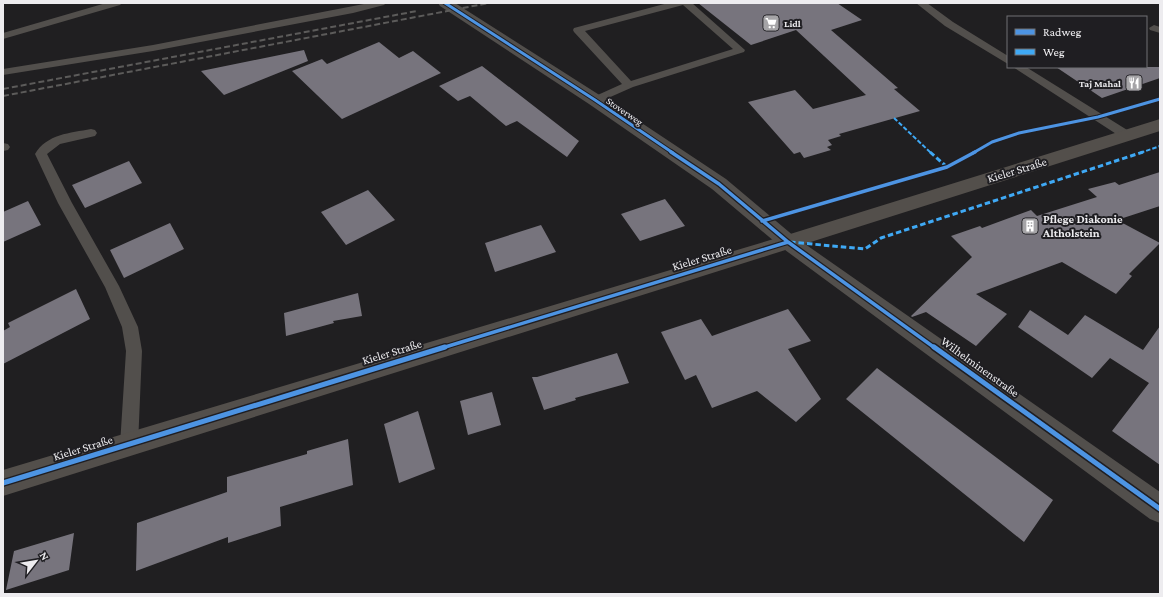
<svg xmlns="http://www.w3.org/2000/svg" width="1163" height="597" font-family="'Crimson Pro',serif">
  <style>
    .building { fill: #77747d }
    .lines { fill: none; stroke-linecap: round; stroke-linejoin: round }
    .service { fill: #524f4c; fill-rule: evenodd }
    .tertiary { fill: #524f4c; fill-rule: evenodd }
    .secondary { fill: #534f4b; fill-rule: evenodd }
    .rail { stroke: #5c5b5a; stroke-width: 2; stroke-dasharray: 6 3; stroke-linecap: butt }
    .quiet-far1 { stroke: #3fa9f5; stroke-width: 2; stroke-dasharray: 4.5 2; stroke-linecap: butt }
    .quiet { stroke: #3fa9f5; stroke-width: 3; stroke-dasharray: 5.5 3; stroke-linecap: butt }
    .cycleway-far2-casing { stroke: #1f1e22; stroke-width: 5 }
    .cycleway-far1-casing { stroke: #1f1e22; stroke-width: 6 }
    .cycleway-casing { stroke: #1f1e22; stroke-width: 8 }
    .cycleway-far2 { stroke: #4d94e3; stroke-width: 3 }
    .cycleway-far1 { stroke: #4d94e3; stroke-width: 3.5 }
    .cycleway { stroke: #4d94e3; stroke-width: 5 }
    .labels { text-anchor: middle; stroke-width: 4; stroke-linejoin: round; paint-order: stroke }
    .far-poi-label { font-size: 10px; font-weight: bold; fill: #edecef; stroke: #1f1e22; text-anchor: start }
    .far-street-label { font-size: 10px; fill: #edecef; stroke: #1f1e22 }
    .street-label { font-size: 12px; fill: #edecef; stroke: #1f1e22 }
    .poi-label { font-size: 12px; font-weight: bold; fill: #edecef; stroke: #1f1e22; text-anchor: start }
  </style>
  <rect width="100%" height="100%" fill="#201f21"/>
  <!-- building -->
  <path class="building" d="M698 3H837L862 20 831 30 898 88 894 89 920 111 839 134 841 136 828 140 832 145 827 147 831 150 804 158 800 152 794 154 748 102 795 90 813 109 866 95 796 30 751 45Z
    M379 42 399 58 413 51 441 73 342 119 292 71 322 59 327 64Z
    M304 50 308 61 224 95 201 71Z
    M482 66 579 141 567 157 517 121 506 126 470 96 458 101 439 86Z
    M1056 67H1160V78L1102 98Z
    M129 161 142 183 85 208 72 185Z
    M1160 172V206L1117 220 1160 243 1129 274 1132 276 1116 294 1062 262 976 294 1007 314 976 346 926 312 912 317 911 316 972 257 951 236 980 226 982 228 1031 210 1037 216 1097 197 1088 189 1115 182 1119 185Z
    M368 190 395 220 346 245 321 212Z
    M665 199 685 226 640 241 621 214Z
    M28 201 41 225 3 242V212Z
    M170 223 184 249 124 278 110 250Z
    M541 225 556 252 495 272 485 243Z
    M76 289 90 319 3 364V331L10 327 8 323Z
    M358 293 362 316 333 321 334 323 286 336 284 313Z
    M788 309 811 341 788 349 821 399 796 422 757 391 712 408 696 375 685 380 661 332 701 319 712 336Z
    M1030 310 1068 335 1085 315 1143 350 1160 326V465L1112 431 1149 383 1110 358 1092 378 1018 327Z
    M617 353 629 383 575 398 576 400 544 410 532 377H537Z
    M877 368 1053 500 1024 542 846 399Z
    M492 392 501 425 468 435 460 401Z
    M418 411 435 469 399 483 384 424Z
    M348 439 353 485 280 507 281 526 228 543V537L136 571 137 523 227 492V477L307 454V451Z
    M74 533 69 570 6 590 14 551Z"/>
  <g class="lines">
    <!-- service -->
    <path class="service" d="M106 3H122L120 5 3 39V33Z
      M369 3H386L384 5 353 13 153 51 3 75V69L153 45Z
      M668 3H692L745 50 744 52 633 87 599 102H591L589 100 591 98 622 84 574 32 573 30 574 28ZM683 5 733 49 631 81 585 31Z
      M916 3H927L953 22 1008 56V64L945 26Z
      M1154 25 1160 27V33L1150 30 1149 28Z
      M1013 67H1026L1132 133 1134 136 1132 139H1124Z
      M91 129 95 130 97 133 95 136 60 144 47 154 72 203 119 286 138 327 142 351 138 445 135 451 129 453 123 451 120 445 126 351 122 327 105 287 58 203 35 154C47 134 70 133 91 129Z
      M3 143 8 144 10 147 8 150 3 151Z"/>
    <!-- tertiary -->
    <path class="tertiary" d="M438 3H455L601 96 726 179 795 237 1160 492V523L1150 519 781 247 712 189 589 104 440 6Z"/>
    <!-- secondary -->
    <path class="secondary" d="M1160 119V131L795 247 3 496V470L787 235Z"/>
    <!-- rail -->
    <path class="rail" d="M3 89 417 11
      M3 96 489 3"/>
    <!-- quiet-far1 -->
    <path class="quiet-far1" d="M894 118 931 153
      M1140 153 1160 146"/>
    <!-- quiet -->
    <path class="quiet" d="M930 152 947 167
      M790 242 865 249 881 238 1143 152"/>
    <!-- cycleway-far2 casing -->
    <g class="cycleway-far2-casing">
      <path id="cycleway-far2" d="M445 3 595 100 673 153
        M973 153 992 142 1019 133 1098 117 1160 99"/>
    </g>
    <!-- cycleway-far1 casing -->
    <g class="cycleway-far1-casing">
      <path id="cycleway-far1" d="M671 152 719 184 788 242 935 348
        M762 221 947 167 975 152
        M442 348 788 242"/>
    </g>
    <!-- cycleway casing -->
    <g class="cycleway-casing">
      <path id="cycleway" d="M934 347 1160 509
        M3 483 445 347"/>
    </g>
    <!-- cycleway-far2 -->
    <use href="#cycleway-far2" class="cycleway-far2"/>
    <!-- cycleway-far1 -->
    <use href="#cycleway-far1" class="cycleway-far1"/>
    <!-- cycleway -->
    <use href="#cycleway" class="cycleway"/>
  </g>
  <!-- icons -->
  <defs>
    <g id="supermarket-square" transform="scale(0.9)"><rect x="-9" y="-9" width="18" height="18" rx="4" fill="#a5a4a7" stroke="#1f1e22"/><path d="M-6-5.5h2.5l.6 2H6L4.5 2H-2.5L-4.4-4H-6ZM-1.5 3.2a1.3 1.3 0 1 0 .1 0ZM3 3.2a1.3 1.3 0 1 0 .1 0Z" fill="#fff"/></g>
    <g id="restaurant-square" transform="scale(0.9)"><rect x="-9" y="-9" width="18" height="18" rx="4" fill="#a5a4a7" stroke="#1f1e22"/><path d="M-5-6h1v4h1v-4h1v4h1v-4h1v5L-1.5 .5V6h-2V.5L-5-1ZM5-6V6H3V1.5H1.5Q1.5-4 5-6Z" fill="#fff"/></g>
    <g id="building-square" transform="scale(0.9)"><rect x="-9" y="-9" width="18" height="18" rx="4" fill="#a5a4a7" stroke="#1f1e22"/><path d="M-4-6H4V6H1V3H-1V6H-4ZM-2.5-4.3h1.7v1.8h-1.7ZM.8-4.3h1.7v1.8H.8ZM-2.5-1h1.7V.8h-1.7ZM.8-1h1.7V.8H.8Z" fill="#fff"/></g>
  </defs>
  <g fill-rule="evenodd">
    <use href="#supermarket-square" x="771" y="23"/>
    <use href="#restaurant-square" x="1134" y="83"/>
    <use href="#building-square" x="1030" y="226"/>
  </g>
  <g class="labels">
    <!-- far-poi labels -->
    <g class="far-poi-label">
      <text x="784" y="27">Lidl</text>
      <text x="1121" y="87" text-anchor="end">Taj Mahal</text>
    </g>
    <!-- far-street labels -->
    <g class="far-street-label">
      <text transform="translate(625 111) rotate(34)" y="4">Stoverweg</text>
    </g>
    <!-- street labels -->
    <g class="street-label">
      <text transform="translate(1017 170) rotate(-17)" y="4">Kieler Straße</text>
      <text transform="translate(702 258) rotate(-17)" y="4">Kieler Straße</text>
      <text transform="translate(392 352) rotate(-17)" y="4">Kieler Straße</text>
      <text transform="translate(980 367) rotate(36)" y="4">Wilhelminenstraße</text>
      <text transform="translate(83 448) rotate(-17)" y="4">Kieler Straße</text>
    </g>
    <!-- poi labels -->
    <g class="poi-label">
      <text x="1043" y="223">Pflege Diakonie<tspan x="1043" dy="14">Altholstein</tspan></text>
    </g>
  </g>
  <!-- border -->
  <rect width="1163" height="597" fill="none" stroke="#edecef" stroke-width="8"/>
  <!-- legend -->
  <rect x="1007" y="16" width="140" height="52" fill="#1f1e22" stroke="#717074"/>
  <rect x="1015" y="29" width="20" height="6" fill="#4d94e3" stroke="#717074"/>
  <text x="1043" y="36" font-size="12" fill="#edecef">Radweg</text>
  <rect x="1015" y="49" width="20" height="6" fill="#3fa9f5" stroke="#717074"/>
  <text x="1043" y="56" font-size="12" fill="#edecef">Weg</text>
  <!-- north arrow -->
  <g transform="translate(36 561) rotate(59)" stroke="#1f1e22" stroke-width="3" paint-order="stroke">
  <path d="M0-3L7 15L0 10L-7 15Z" fill="#edecef"/>
  <text y="-6" font-size="11" font-weight="bold" text-anchor="middle" fill="#edecef">N</text>
  </g>
</svg>
